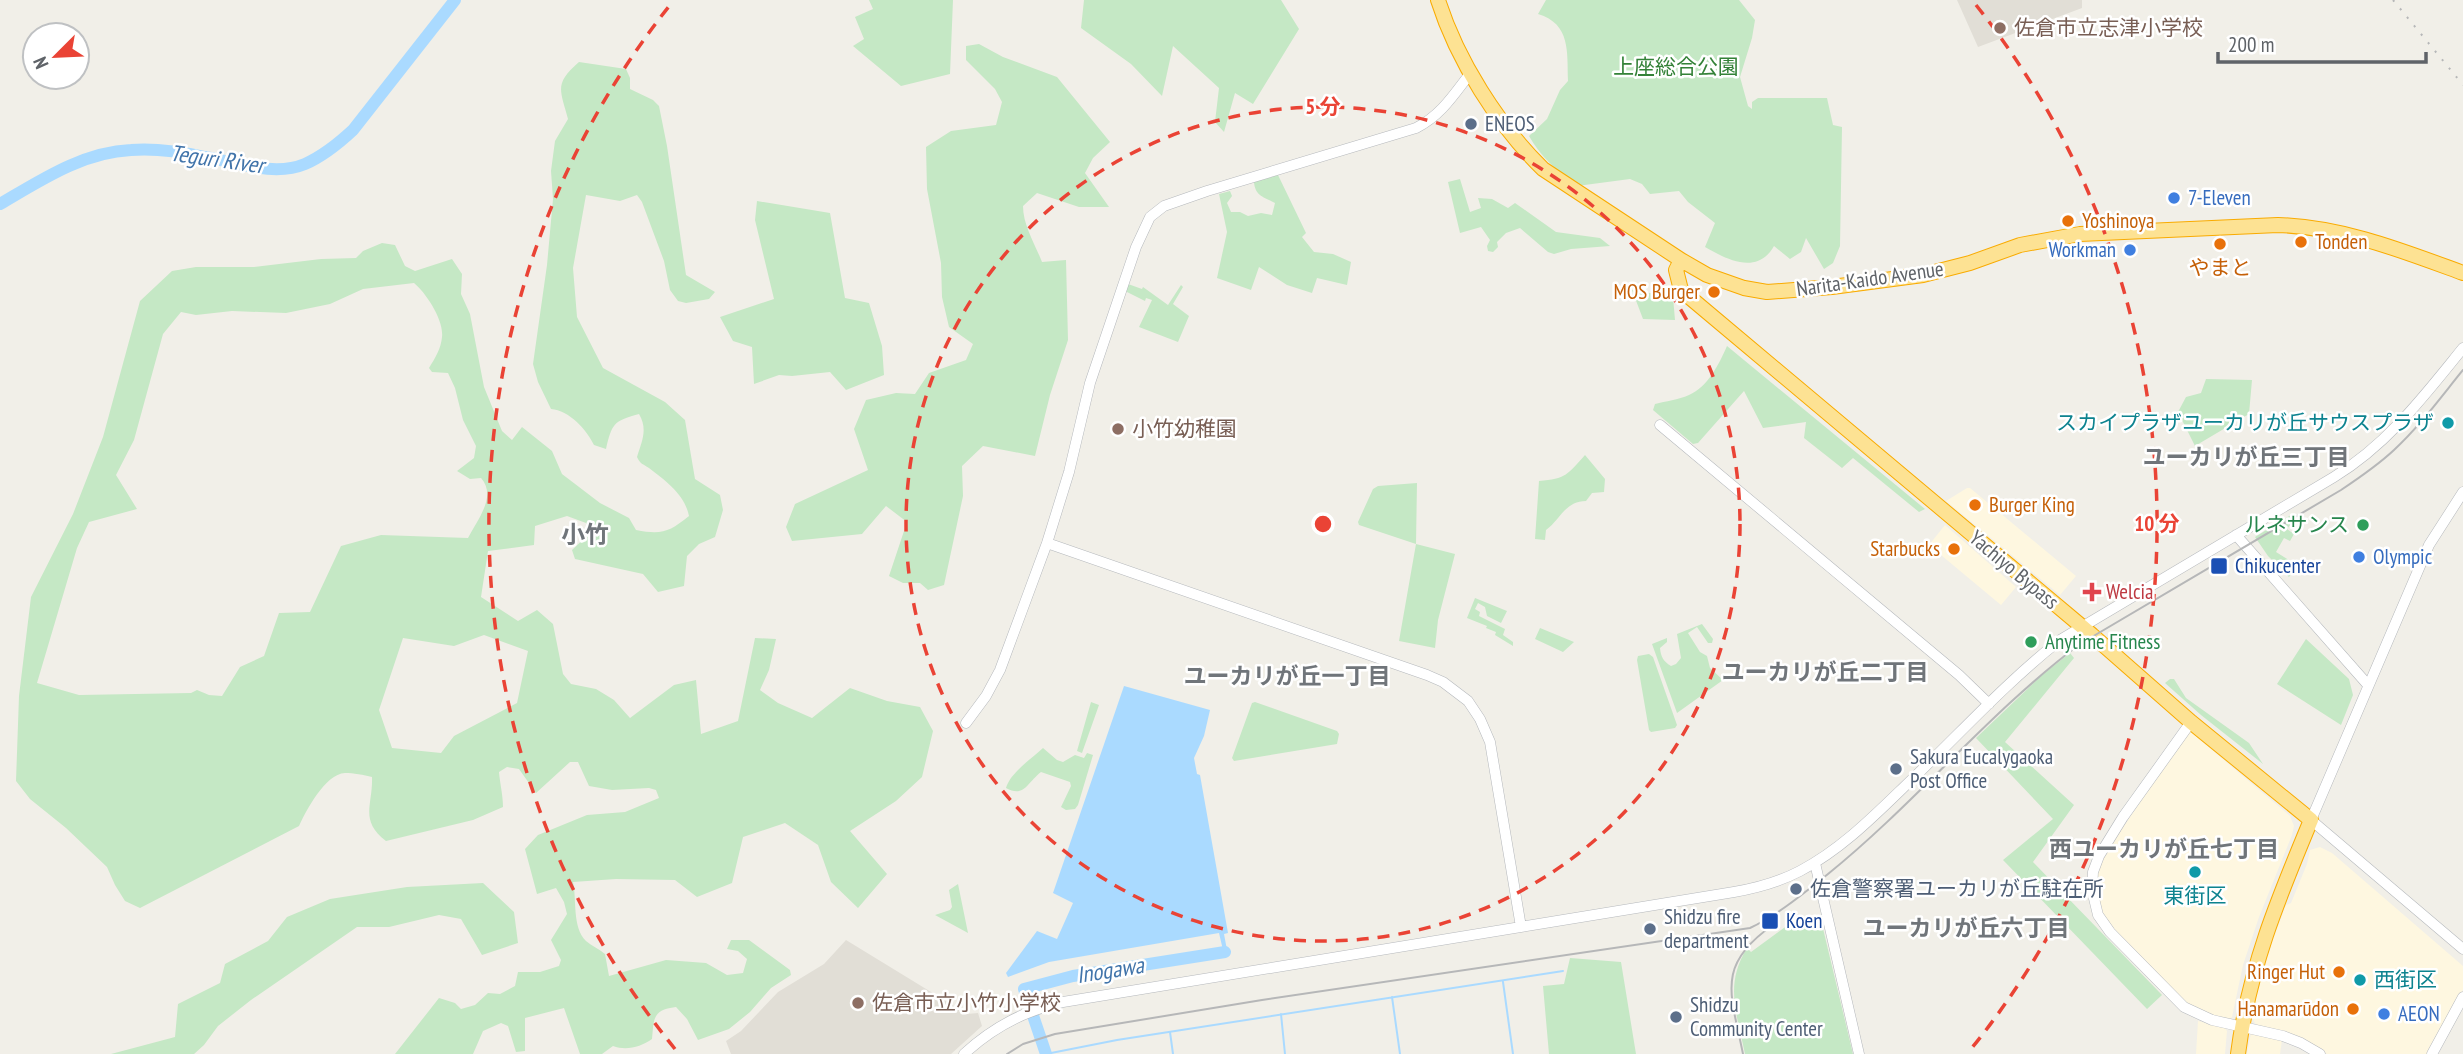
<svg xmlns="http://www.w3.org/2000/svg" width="2463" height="1054" font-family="'PT Sans Narrow','Noto Sans JP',sans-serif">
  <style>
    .commercial { fill: #fef7e0 }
    .education { fill: #e1ded6 }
    .green { fill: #c5e8c5; fill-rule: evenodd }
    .water { fill: #aadaff }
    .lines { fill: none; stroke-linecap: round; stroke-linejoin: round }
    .stream { stroke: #aadaff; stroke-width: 2 }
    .river { stroke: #aadaff; stroke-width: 12 }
    .minor-casing { stroke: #b5b8bc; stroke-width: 11 }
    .highway-casing { stroke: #f9ab00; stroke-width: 16 }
    .minor { stroke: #fff; stroke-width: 10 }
    .highway { stroke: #fde293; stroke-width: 14 }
    .tram { stroke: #b6b7b8; stroke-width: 2 }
    .rail { stroke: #b6b7b8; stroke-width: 2; stroke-dasharray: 2 9; stroke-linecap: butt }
    .ring { fill: none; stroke: #ea4335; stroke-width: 3.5; stroke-dasharray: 12 9 }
    .education-dot { fill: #8d6e63; stroke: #fff; stroke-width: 2.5 }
    .service-dot { fill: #5c6f8a; stroke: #fff; stroke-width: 2.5 }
    .shop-dot { fill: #3f7fe0; stroke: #fff; stroke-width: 2.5 }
    .food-dot { fill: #e8710a; stroke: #fff; stroke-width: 2.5 }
    .culture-dot { fill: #0f9aa8; stroke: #fff; stroke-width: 2.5 }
    .leisure-dot { fill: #2e9e5b; stroke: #fff; stroke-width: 2.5 }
    .transit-dot { fill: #1a4fb4; stroke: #fff; stroke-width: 2.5 }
    .health-dot { fill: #e0444e; stroke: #fff; stroke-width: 2.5 }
    .labels { text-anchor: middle; stroke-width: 5; stroke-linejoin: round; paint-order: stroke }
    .education-label { font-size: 21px; fill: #785e54; stroke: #fff; text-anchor: start }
    .park-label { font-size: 21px; fill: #348238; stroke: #fff }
    .service-label { font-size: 21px; fill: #4e5e75; stroke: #fff; text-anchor: start }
    .shop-label { font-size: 21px; fill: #366cbe; stroke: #fff; text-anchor: start }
    .food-label { font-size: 21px; fill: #c56008; stroke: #fff; text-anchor: end }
    .street-label { font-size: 21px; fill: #5f6368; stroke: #fff }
    .culture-label { font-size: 21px; fill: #0d838f; stroke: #fff; text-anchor: end }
    .leisure-label { font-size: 21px; fill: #27864d; stroke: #fff; text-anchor: end }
    .transit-label { font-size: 21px; fill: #164399; stroke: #fff; text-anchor: start }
    .health-label { font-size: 21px; fill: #be3a42; stroke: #fff; text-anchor: start }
    .water-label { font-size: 23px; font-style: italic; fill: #4174aa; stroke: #fff }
    .neighbourhood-label { font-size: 23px; font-weight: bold; fill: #70757a; stroke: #fff }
    .quarter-label { font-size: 24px; font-weight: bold; fill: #70757a; stroke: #fff }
    .centre { fill: #ea4335; stroke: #fff; stroke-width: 3.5 }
    .ring-label { font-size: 21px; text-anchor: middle; font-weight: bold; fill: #ea4335; stroke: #fff; stroke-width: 5; stroke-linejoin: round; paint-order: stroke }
  </style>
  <rect width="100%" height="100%" fill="#f1efe8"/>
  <!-- commercial -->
  <path class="commercial" d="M1967 488H1970L2076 576 2060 595 1946 501Z
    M1945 525 2016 587 2001 605 1929 545Z
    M2187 733H2192L2290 816 2294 826 2292 835 2259 917 2243 965 2232 1017 2228 1021 2213 1017 2187 1003 2175 994 2107 922 2098 905 2096 880 2103 857Z
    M2320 847 2332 853 2463 966V990L2428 1054H2327L2302 1038 2256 1025 2251 1015 2272 942 2286 905 2291 903 2307 864 2310 850Z
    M2198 1021 2225 1028 2227 1031 2225 1054H2196Z
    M2251 1033 2282 1040 2280 1054H2247Z"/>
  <!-- education -->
  <path class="education" d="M1957 0H2082V8L1978 47Z
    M846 940 967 1014 978 1013 982 1026 951 1054H731L726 1041 741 1031 778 992 824 964Z"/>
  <!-- green -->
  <path class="green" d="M869 0H953L950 74 901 86 853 46 864 39 855 17 873 9Z
    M1084 0H1281L1299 29 1253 104 1235 93 1224 132 1215 122 1219 88 1173 46 1162 96 1131 64 1081 28Z
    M1546 0H1739L1755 20 1752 38 1740 77 1748 106 1752 109V102L1758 98H1827L1833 125 1842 127 1840 246 1833 263 1824 269 1806 238 1801 252 1790 259 1774 246C1757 276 1726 259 1705 247L1715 223 1688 202 1679 191 1650 194 1642 184 1630 179 1577 186C1558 172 1540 156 1529 136L1547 119 1560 90 1568 81C1567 52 1571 24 1538 14Z
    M979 44 1003 57 1057 77 1110 142 1093 158 1085 173 1109 207H1079L1037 193 1023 206C1023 225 1035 244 1042 262L1066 260 1068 340 1050 395 1035 456 983 446 962 466 963 496 944 585 928 590 920 583H903L889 576 907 522 886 506 862 534 792 541 786 527 795 504 868 470 854 429 866 400 896 393 915 394 929 373 966 360 973 344 949 327 942 297 941 263 927 189 926 147 951 131 996 125 1002 102 995 89 966 60V46Z
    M579 62 626 69 630 78V89L653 100 659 106 667 146 686 275 715 292 709 299 686 303 678 301 670 290 664 261 642 202 637 195 620 201 586 195 573 268 577 317 603 368 665 402 685 420 695 479 720 495 723 510 715 537 699 544 687 556 684 586 658 592 643 574 575 559 572 550 591 532 586 523 567 516 535 526 534 545 488 551 481 597 518 621 537 610 553 624 563 674 571 684 596 689 614 700 630 718 674 685 696 680 701 734 738 721 755 638 776 639 769 670 760 690 778 703 812 718 850 688 887 701 920 707 933 731 922 777 896 801 850 831 887 874 858 908 831 882 818 845 785 823 743 837 732 883 697 897 675 880 616 879 573 882C577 900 572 927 586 941 592 946 599 949 605 954L609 976 666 960 706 963 727 975 743 973 747 959 738 951 727 949 731 940H749L790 970 791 975 771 988 750 1012 729 1029 698 1040 687 1019 676 1007C652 1010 654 1019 652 1039 641 1047 626 1051 613 1046L602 1054H580L564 1008 525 1018V1051L516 1052 508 1026 501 1023 483 1031 473 1054H395L439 998 455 1003 461 1009 475 1005 488 993 500 994 515 986 518 972H540L559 966 561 960 551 940 567 914 564 902 556 888 537 894 525 849 538 835 587 815 625 812 659 798 656 790 649 788 612 790 589 786 578 762H570L536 793 519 769 507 767 499 772C500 784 503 795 503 807L473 820 386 841C359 820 373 805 372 777 364 775 353 773 345 773 325 774 306 811 299 826L140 908 125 901 115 885 107 867 66 828 30 799 16 781 19 696 31 597 73 514 103 437 140 301 172 271 196 267H254L321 259 356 258 363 251 382 243 395 245 405 266 415 271 452 259 462 274 461 294 470 314 484 387 502 431 512 440 522 427 552 451 562 474 600 503 629 518 636 530C662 535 669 532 689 516 685 495 666 481 649 468 643 464 640 464 637 457 642 441 648 429 639 414 613 421 612 424 606 449L594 445C587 430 569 410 551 409L538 382 533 364 547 265 553 199 551 171 555 141 568 119C560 89 554 84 579 62ZM414 283C426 293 444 320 442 337 441 349 435 358 429 368L432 372 448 373 455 388 463 420 476 446 474 458 457 471 470 479 481 478C497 496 478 519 468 538L381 535 341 546 310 612 279 613 264 656 240 667 222 696 209 695 197 690 191 693 79 695 37 683 77 548 89 522 137 509 116 475 134 440 163 334 181 312 196 315 232 311 286 313 330 304 363 289ZM484 635 528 651 517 703 454 736 441 753 392 748 379 710 403 638 454 646Z
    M1278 175 1306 233 1302 237 1314 252 1333 254 1351 262 1347 285 1317 278 1312 293 1287 285 1259 267 1251 290 1217 278 1227 232 1219 194 1230 191 1232 196 1227 203 1231 212H1240L1248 216 1261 213 1272 215 1275 203C1264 197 1255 196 1254 182Z
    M1460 179 1470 212 1481 208 1478 198 1492 199 1508 208 1515 203 1556 232 1600 238 1610 246 1571 249 1554 254 1548 252 1520 228 1506 233 1497 242 1498 247 1493 252 1488 251 1487 246 1490 240 1481 227 1460 233 1448 182Z
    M757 201 830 213 845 298 869 303 882 346 884 375 846 390 830 372 792 376 779 375 754 384 752 347 733 341 720 317 774 299 755 220Z
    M1128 284 1142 289 1143 287 1168 305 1181 285 1183 287 1173 304 1189 316 1178 342 1139 327 1152 300 1146 298 1145 301 1125 291Z
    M1658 286 1673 297 1675 320 1643 319 1632 290 1656 294Z
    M1727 346 1925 509 1919 512 1853 458 1842 468 1804 438 1806 422 1763 428 1744 391 1698 443 1693 444 1653 410 1655 404C1666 401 1678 400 1689 395 1708 387 1719 364 1727 346Z
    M2206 379 2252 380 2249 414 2195 446 2178 412 2186 397 2201 393Z
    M1585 455 1605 479 1604 492 1592 493 1586 501C1565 501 1560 520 1546 530L1545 540 1535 539 1539 481C1566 479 1568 474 1585 455Z
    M1417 483 1416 544 1455 554 1438 620 1435 648 1399 641 1416 544 1359 525 1358 522 1373 489 1378 486Z
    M2291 515 2294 520 2287 529 2294 534 2290 541 2284 538 2276 552 2297 565 2289 577 2268 556 2255 537Z
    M1475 598 1507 611 1501 623 1487 616 1485 607 1478 603 1475 609 1480 612 1479 616 1505 629 1503 635 1513 642V646L1495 635 1496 632 1486 628 1487 626 1467 618Z
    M1702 624 1713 639 1712 643H1708L1697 627 1688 633 1700 652 1707 656 1710 668 1723 680 1677 713 1652 644 1667 638V642L1660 648C1661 657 1663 661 1671 666L1676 664 1681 658 1677 634Z
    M1540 628 1574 642 1563 652 1535 639Z
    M2306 639 2349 679 2353 695 2341 725 2277 684Z
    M2070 653 2074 658 2005 742 2074 805 2033 862 2162 995 2147 1009 2003 860 2053 819 1976 738 2042 675Z
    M1649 654 1653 657 1677 725 1675 728 1651 732 1649 730 1637 660 1638 656Z
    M2170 679H2174L2186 698 2249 743 2263 764 2201 715 2165 683Z
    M1091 702 1099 705 1082 753 1077 751Z
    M1255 702 1337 731 1339 734 1337 744 1234 761 1232 758 1252 703Z
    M1043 748 1057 760 1063 762 1075 755 1084 758 1087 753 1093 755 1078 805 1075 809 1066 810 1061 807 1071 786 1070 782 1041 772C1027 783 1024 798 1006 788 1010 773 1031 759 1043 748Z
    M483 883 514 912 518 943 482 955 461 919 439 915 389 927H357L251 1000 218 1026 204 1045 194 1054H111L175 1037 178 1004 220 983 225 964 268 941 287 917 330 899 407 887Z
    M958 884 968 933 935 915 950 910 952 907 949 890Z
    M1820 916 1853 1054H1745C1737 1014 1724 985 1747 948L1751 952 1792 922Z
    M1570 958 1621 962 1636 1054H1549L1543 986 1564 984Z"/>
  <!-- water -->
  <path class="water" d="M1124 686 1210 710 1204 736 1194 758 1197 774 1200 775 1228 933 1224 934 1227 950H1223L1219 933 1049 962 1008 977 1006 973 1037 931 1057 939 1073 903 1053 893Z"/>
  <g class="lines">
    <!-- stream -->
    <path class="stream" d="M1503 982 1513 1054
      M1392 997 1400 1054
      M1281 1014 1285 1054
      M1170 1032 1173 1054
      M1046 1054 1117 1040 1563 971"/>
    <!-- river -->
    <path class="river" d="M0 204C41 180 83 152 131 150 156 148 182 152 205 157 236 162 274 177 305 164 323 156 338 144 353 130L455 0
      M1046 1054 1024 989 1073 976 1225 952"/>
    <!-- minor casing -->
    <g class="minor-casing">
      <path id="minor" d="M1660 425 1959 675 1989 704
        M2463 492 2429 545 2311 820 2463 949
        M2236 535 2368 685
        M1047 543 1427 675 1443 682 1468 701 1480 719 1490 742 1521 927
        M2191 722 2123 817 2099 856 2093 872 2092 890 2098 915 2110 932 2184 1007 2212 1020 2283 1036 2301 1043 2320 1054
        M966 723 986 696 1000 670 1047 543 1069 472 1090 383 1136 247 1150 217 1164 206 1207 191 1416 128C1440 116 1453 96 1469 75
        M1815 863 1859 1054
        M964 1054C992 1028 1026 1010 1063 1002L1734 892C1757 888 1779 882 1800 871 1840 850 1872 818 1904 787 1956 738 2004 684 2060 640L2334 477C2388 444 2424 396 2463 348
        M2432 1054 2463 997"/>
    </g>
    <!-- highway casing -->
    <g class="highway-casing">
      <path id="highway" d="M1438 0C1457 60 1498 125 1543 169L1681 260 1707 275 1744 288 1767 292 1832 287 1923 275 1970 263 2020 245 2080 234 2278 225C2343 227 2403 251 2463 273
        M1681 260 1676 270 1681 290 2092 635 2191 722 2311 820C2278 899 2249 968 2238 1054"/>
    </g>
    <!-- minor -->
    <use href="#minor" class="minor"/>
    <!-- highway -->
    <use href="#highway" class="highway"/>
    <!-- tram -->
    <path class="tram" d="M1007 1054 1023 1044 1055 1034 1262 1000 1750 928C1778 915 1804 893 1828 874 1917 802 1989 712 2080 644L2341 490C2359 478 2378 465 2394 450 2420 426 2441 397 2463 370
      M1743 1054C1731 994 1715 965 1773 925"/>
    <!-- rail -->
    <path class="rail" d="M2393 0 2463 85"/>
  </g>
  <!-- distance rings -->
  <g class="ring">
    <circle cx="1323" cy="524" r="417"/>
    <path d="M675 1049A834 834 0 0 1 670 5M1976 5A834 834 0 0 1 1971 1049"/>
  </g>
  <!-- markers -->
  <g class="education-dot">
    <circle cx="2000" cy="28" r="7"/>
    <circle cx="1118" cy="429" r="7"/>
    <circle cx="858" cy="1003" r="7"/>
  </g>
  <g class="service-dot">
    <circle cx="1471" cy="124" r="7"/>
    <circle cx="1896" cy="769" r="7"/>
    <circle cx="1796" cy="889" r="7"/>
    <circle cx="1650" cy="929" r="7"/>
    <circle cx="1676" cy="1017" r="7"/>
  </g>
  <g class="shop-dot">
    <circle cx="2174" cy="198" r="7"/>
    <circle cx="2130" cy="250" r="7"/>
    <circle cx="2359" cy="557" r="7"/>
    <circle cx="2384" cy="1014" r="7"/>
  </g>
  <g class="food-dot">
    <circle cx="2068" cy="221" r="7"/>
    <circle cx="2301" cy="242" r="7"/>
    <circle cx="2220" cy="244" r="7"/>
    <circle cx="1714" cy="292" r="7"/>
    <circle cx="1975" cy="505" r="7"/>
    <circle cx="1954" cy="549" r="7"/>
    <circle cx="2339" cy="972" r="7"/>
    <circle cx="2353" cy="1009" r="7"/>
  </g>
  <g class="culture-dot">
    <circle cx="2448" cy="423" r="7"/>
    <circle cx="2195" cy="872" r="7"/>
    <circle cx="2360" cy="980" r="7"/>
  </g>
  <g class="leisure-dot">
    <circle cx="2363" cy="525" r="7"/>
    <circle cx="2031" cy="642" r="7"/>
  </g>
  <g class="transit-dot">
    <rect x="2210" y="557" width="18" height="18" rx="3.5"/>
    <rect x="1761" y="912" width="18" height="18" rx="3.5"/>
  </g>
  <path class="health-dot" d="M2088.5 581.5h7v7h7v7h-7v7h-7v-7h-7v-7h7z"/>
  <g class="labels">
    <!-- education labels -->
    <g class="education-label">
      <text x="2014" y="35">佐倉市立志津小学校</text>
      <text x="1132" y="436">小竹幼稚園</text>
      <text x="872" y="1010">佐倉市立小竹小学校</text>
    </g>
    <!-- park labels -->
    <g class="park-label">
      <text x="1676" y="74">上座総合公園</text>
    </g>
    <!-- service labels -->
    <g class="service-label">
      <text x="1485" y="131">ENEOS</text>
      <text x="1910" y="764">Sakura Eucalygaoka<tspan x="1910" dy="24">Post Office</tspan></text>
      <text x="1810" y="896">佐倉警察署ユーカリが丘駐在所</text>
      <text x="1664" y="924">Shidzu fire<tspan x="1664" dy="24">department</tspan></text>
      <text x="1690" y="1012">Shidzu<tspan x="1690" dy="24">Community Center</tspan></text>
    </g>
    <!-- shop labels -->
    <g class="shop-label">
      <text x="2188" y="205">7-Eleven</text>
      <text x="2116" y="257" text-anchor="end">Workman</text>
      <text x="2373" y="564">Olympic</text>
      <text x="2398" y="1021">AEON</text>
    </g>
    <!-- food labels -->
    <g class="food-label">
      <text x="2082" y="228" text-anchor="start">Yoshinoya</text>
      <text x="2315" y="249" text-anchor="start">Tonden</text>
      <text x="2220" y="275" text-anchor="middle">やまと</text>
      <text x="1700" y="299">MOS Burger</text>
      <text x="1989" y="512" text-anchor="start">Burger King</text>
      <text x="1940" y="556">Starbucks</text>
      <text x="2325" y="979">Ringer Hut</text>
      <text x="2339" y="1016">Hanamarūdon</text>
    </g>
    <!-- street labels -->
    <g class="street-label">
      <text transform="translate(1870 279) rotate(-8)" y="7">Narita-Kaido Avenue</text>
      <text transform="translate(2014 570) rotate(40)" y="7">Yachiyo Bypass</text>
    </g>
    <!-- culture labels -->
    <g class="culture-label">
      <text x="2434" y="430">スカイプラザユーカリが丘サウスプラザ</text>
      <text x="2195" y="903" text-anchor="middle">東街区</text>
      <text x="2374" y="987" text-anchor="start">西街区</text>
    </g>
    <!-- leisure labels -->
    <g class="leisure-label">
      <text x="2349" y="532">ルネサンス</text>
      <text x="2045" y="649" text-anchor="start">Anytime Fitness</text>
    </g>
    <!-- transit labels -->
    <g class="transit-label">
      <text x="2235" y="573">Chikucenter</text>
      <text x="1786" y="928">Koen</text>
    </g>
    <!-- health labels -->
    <g class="health-label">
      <text x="2106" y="599">Welcia</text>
    </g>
    <!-- water labels -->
    <g class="water-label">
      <text transform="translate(217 159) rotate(8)" y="8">Teguri River</text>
      <text transform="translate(1110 970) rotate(-9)" y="8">Inogawa</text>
    </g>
    <!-- neighbourhood labels -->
    <g class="neighbourhood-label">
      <text x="2246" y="465">ユーカリが丘三丁目</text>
      <text x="1825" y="680">ユーカリが丘二丁目</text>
      <text x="1287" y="684">ユーカリが丘一丁目</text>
      <text x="2164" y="857">西ユーカリが丘七丁目</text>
      <text x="1966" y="936">ユーカリが丘六丁目</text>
    </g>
    <!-- quarter labels -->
    <g class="quarter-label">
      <text x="585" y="543">小竹</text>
    </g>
  </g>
  <circle cx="1323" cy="524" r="10" class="centre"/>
  <g class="ring-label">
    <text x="1323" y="114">5 分</text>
    <text x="2157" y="531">10 分</text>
  </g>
  <!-- north arrow -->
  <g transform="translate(56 56) rotate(246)"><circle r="33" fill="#ffffff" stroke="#bfc1c3" stroke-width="2"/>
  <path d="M0-5L12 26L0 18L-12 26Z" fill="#ea4335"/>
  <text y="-10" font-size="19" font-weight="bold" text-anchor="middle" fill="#5f6368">N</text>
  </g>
  <!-- scale -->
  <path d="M2218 52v10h208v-10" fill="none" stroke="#5f6368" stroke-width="3.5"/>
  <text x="2228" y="52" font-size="21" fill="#5f6368" stroke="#ffffff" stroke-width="5" paint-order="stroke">200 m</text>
</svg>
